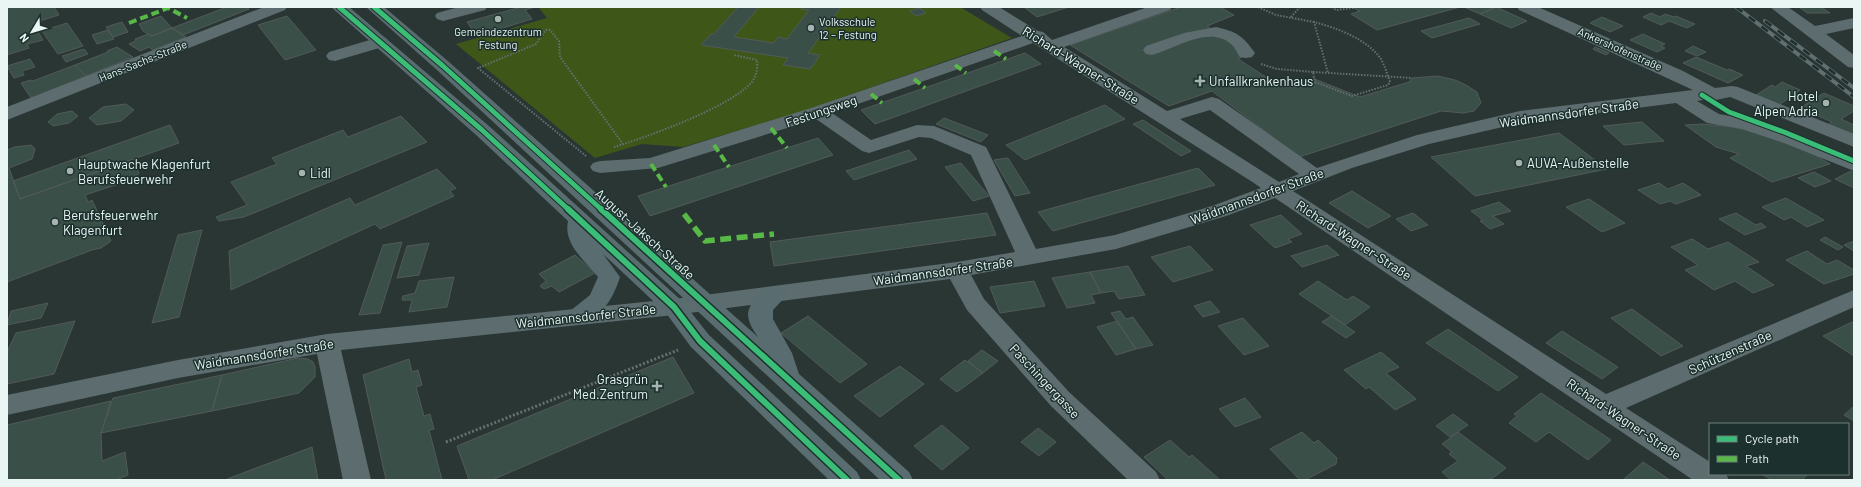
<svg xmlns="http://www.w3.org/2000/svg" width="1861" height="487" font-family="Barlow,sans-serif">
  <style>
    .green { fill: #3e5719 }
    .building { fill: #3a4f47; stroke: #525a58 }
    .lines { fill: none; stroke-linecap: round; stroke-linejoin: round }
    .path-far1 { stroke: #647071; stroke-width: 2; stroke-dasharray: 1.5 1.5; stroke-linecap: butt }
    .path { stroke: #647071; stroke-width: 3; stroke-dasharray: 2 2; stroke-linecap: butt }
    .minor { fill: #5d6c6f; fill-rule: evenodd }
    .major { fill: #596c6f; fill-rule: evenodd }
    .rail-casing { stroke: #626f70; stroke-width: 4 }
    .rail { stroke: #1c302d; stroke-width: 2.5; stroke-dasharray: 8; stroke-linecap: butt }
    .quiet-far1 { stroke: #58b947; stroke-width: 4; stroke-dasharray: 8 4; stroke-linecap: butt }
    .quiet { stroke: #58b947; stroke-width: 5.5; stroke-dasharray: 11 5.5; stroke-linecap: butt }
    .cycleway-far1-casing { stroke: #1c302d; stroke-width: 7 }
    .cycleway-casing { stroke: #1c302d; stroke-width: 9 }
    .cycleway-far1 { stroke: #3abd76; stroke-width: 5 }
    .cycleway { stroke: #3abd76; stroke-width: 6 }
    .poi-dot { fill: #a7b3b1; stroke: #1c302d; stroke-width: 1.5 }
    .labels { text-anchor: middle; stroke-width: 3; stroke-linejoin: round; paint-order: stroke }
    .far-poi-label { font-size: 11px; fill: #eaf6f4; stroke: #1c302d; text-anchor: start }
    .far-street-label { font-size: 11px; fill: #eaf6f4; stroke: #1c302d }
    .street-label { font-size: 13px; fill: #eaf6f4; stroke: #1c302d }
    .poi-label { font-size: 13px; fill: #eaf6f4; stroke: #1c302d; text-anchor: start }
  </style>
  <rect width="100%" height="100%" fill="#2a3634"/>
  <!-- green -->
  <path class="green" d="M542 7H960L1012 38 806 110 683 147 642 144 595 158 456 44 547 18 539 8Z"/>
  <!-- building -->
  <path class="building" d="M7 7H54L59 15 33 23 43 40 27 44 29 48 7 55Z
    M227 7H245L249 9 183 35 172 28Z
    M521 7H535L525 10 532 19 477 36 467 22Z
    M738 7H759L734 37 774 43 778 37 787 39 809 10 801 9 803 7H841L808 53 820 55 810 69 783 65 788 58 701 45 711 34H714Z
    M1024 7H1069L1037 17Z
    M1181 7H1220L1234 15 1207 26 1232 43 1244 56 1238 59 1283 88 1291 87 1300 88 1312 78 1360 97 1409 82 1412 78 1438 76 1455 80 1466 85 1477 92 1481 103 1474 111 1463 113 1441 111 1299 157 1212 91 1169 106 1070 45Z
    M1351 7H1460L1377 30 1351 14 1360 11Z
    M1464 7H1496L1480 14Z
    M1496 7 1527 21 1511 28 1480 14Z
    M1799 7H1821L1830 13H1807Z
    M920 8 926 13 916 16 910 11Z
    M1651 13 1660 17 1665 14 1674 17 1676 16 1695 24 1687 28 1669 21 1661 25 1643 17Z
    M161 16 172 28 152 36 143 31 139 24Z
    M287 16 316 50 285 60 258 25Z
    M1602 17 1623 26 1610 32 1590 23Z
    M1469 18 1480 24 1432 38 1421 31Z
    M122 22 128 32 113 37 106 27Z
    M67 23 83 46 58 54 42 31Z
    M172 28 186 37 153 50 149 47 140 51 129 44 137 40 135 39 148 34 152 36Z
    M108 30 114 39 97 44 92 35Z
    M1643 34 1665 44 1661 46 1665 48 1657 52 1630 40Z
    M1693 46 1706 52 1697 56 1685 51Z
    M117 47 133 57 86 76 75 65 108 52 107 51Z
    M1595 47 1609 53 1606 55 1593 49Z
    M84 49 88 54 66 62 62 56Z
    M1025 53 1041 64 875 124 861 110Z
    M1696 57 1727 70 1729 69 1743 75 1728 83 1683 63Z
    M30 59 35 67 22 71 24 75 14 78 7 66Z
    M75 65 86 76 31 98 21 83 31 80 33 81Z
    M1782 82 1800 90 1779 105 1756 95 1772 85 1775 87Z
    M1824 93 1854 106V111L1841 119 1854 125V138L1826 126 1832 122 1800 108Z
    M126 104 134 110 121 121 97 125 89 118 103 107Z
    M1105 105 1125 119 1025 160 1006 145Z
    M72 111 78 116 69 123 53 126 48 122 57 114Z
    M401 116 427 142 244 217 219 221 216 217 247 205 231 182 277 164 272 158 343 130 348 137Z
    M944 118 988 135 981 142 936 124Z
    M1143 120 1191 151 1181 156 1133 124Z
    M1642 122 1664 141 1624 145 1603 126Z
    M1703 124 1733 127 1766 135 1813 154 1830 164 1772 182 1730 158 1739 154 1716 147 1685 125Z
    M170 125 179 143 20 199 13 181Z
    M1559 133 1607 169 1475 196 1431 157Z
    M818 138 833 155 650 216 638 196Z
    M31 145 35 149 32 159 9 168 20 199 128 161 130 164 135 165 139 173 134 179 85 195 88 202 92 200 111 241 101 248 92 250 7 282V150L15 147Z
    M909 150 917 159 854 180 846 171Z
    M1008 158 1030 193 1015 196 994 160Z
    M961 163 989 196 973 201 945 167Z
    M1198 168 1215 185 1053 231 1038 212Z
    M437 169 456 188 450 191 454 196 380 229 375 224 231 290 229 251 350 198 355 205Z
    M1851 171 1854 173V188L1835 179Z
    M1814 172 1831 181 1815 187 1798 178Z
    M1659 183 1668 189 1683 183 1701 195 1676 204 1670 201 1660 204 1638 190Z
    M1352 191 1391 216 1368 228 1329 203Z
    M1786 198 1824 220 1807 227 1791 217 1784 220 1762 207Z
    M1589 199 1625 223 1602 232 1566 207Z
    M1499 202 1511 211 1493 216 1504 224 1490 229 1480 221 1483 220 1471 211Z
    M987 213 996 235 774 266 770 242Z
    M1413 213 1428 225 1411 231 1396 219Z
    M1736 213 1756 225 1761 223 1766 227 1745 235 1719 219Z
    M1281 215 1302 234 1288 239 1292 242 1275 248 1250 225Z
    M202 230 179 317 152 323 178 235Z
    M1825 237 1843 247 1838 250 1820 240Z
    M1692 239 1708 249 1728 242 1759 262 1746 266 1774 285 1753 293 1735 281 1714 290 1685 270 1698 265 1671 247Z
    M1854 241V251L1844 245Z
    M402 242 380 313 359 315 383 245Z
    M429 243 419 275 397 278 407 246Z
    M1327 245 1339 255 1302 267 1291 256Z
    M1190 246 1213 270 1173 282 1151 257Z
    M1807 251 1827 264 1837 260 1854 270V274L1824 284 1786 260Z
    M575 255 595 273 559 292 552 286 544 289 540 286 546 281 539 274Z
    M1128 266 1145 295 1119 299 1114 291 1101 293 1090 272Z
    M1090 272 1101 293 1091 295 1095 303 1067 308 1052 278Z
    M454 277 447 307 409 312 412 300H402L403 296 415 293 419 281Z
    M1034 281 1045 306 1000 313 990 287Z
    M1318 281 1347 300 1353 296 1370 307 1345 325 1299 294Z
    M1210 301 1220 312 1203 317 1194 306Z
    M48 303 41 318 7 325 11 311Z
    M1632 309 1683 346 1661 356 1611 318Z
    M1120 311 1126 319 1133 317 1153 345 1136 349 1111 313Z
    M808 316 867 364 840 383 781 333Z
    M1331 316 1345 325 1355 332 1346 338 1322 322Z
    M1243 318 1269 346 1244 355 1218 326Z
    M75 321 54 374 7 384V352L16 333Z
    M1117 321 1136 349 1116 355 1097 327Z
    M1852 322 1854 324V356L1823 336Z
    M1448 329 1518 377 1498 391 1426 343Z
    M1562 331 1618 367 1602 379 1546 343Z
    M982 350 998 361 983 373 968 361Z
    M1381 352 1399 367 1386 373 1416 399 1395 410 1369 387 1366 389 1344 370Z
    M673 357 694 393 492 480H469L457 446Z
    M298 358 308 359 313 362 315 367V377L299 393 212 411 222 375Z
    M409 359 412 372 418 370 422 385 416 387 424 416 430 414 434 429 429 430 442 480H386L363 375Z
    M965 360 983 373 957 392 940 379Z
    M900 366 924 384 880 417 854 396Z
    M222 375 212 411 101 433 113 398Z
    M1541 393 1611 440 1588 460 1549 432 1536 442 1509 423 1517 416 1514 414Z
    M1245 398 1261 417 1235 427 1219 409Z
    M111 401 101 433 102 461 125 452 128 475 116 480H7V425Z
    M1853 407H1854V421L1844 415Z
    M1453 414 1468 425 1450 437 1436 426Z
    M942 425 969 448 942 470 914 446Z
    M1038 428 1056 442 1039 456 1021 442Z
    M1302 432 1314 443 1318 440 1337 458 1336 464 1305 480H1300L1270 449Z
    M1458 432 1506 468 1490 480H1451L1442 472 1458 461 1449 454 1452 452 1442 444Z
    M1170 440 1189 457 1192 455 1220 480H1168L1144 457Z
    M312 447 318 480H227V479Z
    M1643 462 1670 480H1623Z
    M1762 474H1808L1802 480H1771Z"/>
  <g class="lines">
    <!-- path-far1 -->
    <path class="path-far1" d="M1258 7 1276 15 1314 22
      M1332 7 1336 10 1353 8
      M1291 17 1300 7
      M1261 64 1277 69 1313 72 1315 82 1352 96 1388 85 1390 82C1387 74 1385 66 1381 59 1367 39 1337 28 1314 22L1328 73
      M1313 72 1412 78
      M614 147C647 137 728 108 751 83 756 77 758 68 757 60L734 55
      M586 156 478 68 536 44 546 30H550L559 41 560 57 623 144"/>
    <!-- path -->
    <path class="path" d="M446 442 678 350"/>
    <!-- minor -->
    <path class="minor" d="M264 7H287L285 10 7 120V107Z
      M459 7H487L485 10 443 21 437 19 435 16 437 13Z
      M980 7H999L1038 31 1043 32 1052 40 1148 7H1172L1170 10 1064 47 1167 111 1212 97 1219 99 1317 168 1417 135 1520 111 1693 90 1519 10 1517 7H1538L1683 71 1715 88 1732 86 1738 87 1854 134V147L1730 97 1716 100 1710 99 1697 101 1719 114 1752 120 1798 135 1854 158V171L1784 143 1742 129 1707 123 1676 103 1520 123 1429 144 1352 168 1293 191 1606 394 1854 290V307L1626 408 1710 462V474H1726L1729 480H1693L1275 198 1226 216 1116 249 971 275 984 299 1069 392 1156 472 1160 480H1128L1051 406 967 310 950 279 674 315 341 350 371 480H343L317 354 178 378 7 415V395L178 360 327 334 674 299 957 262 1015 252 971 155 931 138 919 137 869 153 862 151 816 119 658 168 600 173 593 171 590 167 593 163 600 161 650 158 811 108 1022 36 982 10ZM1033 43 1254 183 1261 188 1212 206 1115 235 1036 249 986 147 934 126 917 125 871 140 832 113ZM1210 110 1299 174 1279 182 1180 119Z
      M1770 7H1788L1815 26 1854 18V28L1826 34 1854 55V68L1848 67Z
      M1216 27C1237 32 1242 35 1255 53L1252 57 1246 58 1240 57C1237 53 1235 47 1231 44 1209 25 1175 49 1152 55L1146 54 1143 50 1146 46 1184 33Z
      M380 37 386 38 389 42 386 46 335 61 329 60 326 56 329 52Z"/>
    <!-- major -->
    <path class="major" d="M331 7H349L489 126 682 301 709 335 857 472 861 480H829L691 347 666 313 603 254 620 277C613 299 601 319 578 325L570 323 566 317 570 311 590 295 598 277C585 261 563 244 568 221L475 134Z
      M366 7H384L449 62 758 337C754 331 748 323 748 314 750 298 768 284 784 288L788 294 773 310V319L792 353 799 374 909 472 913 480H880L437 70Z"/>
    <!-- rail casing -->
    <g class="rail-casing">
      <path id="rail" d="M1736 7 1854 97
        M1765 21 1854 88"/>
    </g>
    <!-- rail -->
    <use href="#rail" class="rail"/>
    <!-- quiet-far1 -->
    <path class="quiet-far1" d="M129 23 168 8 187 18
      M994 51 1006 59
      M955 65 966 73
      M914 79 925 88
      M871 94 882 103
      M771 128 787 148
      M714 145 729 167
      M651 164 666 187"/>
    <!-- quiet -->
    <path class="quiet" d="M684 214 705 241 774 234"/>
    <!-- cycleway-far1 casing -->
    <g class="cycleway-far1-casing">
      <path id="cycleway-far1" d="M339 7 482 130 569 210
        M374 7 443 66 602 210
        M1702 95 1729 112 1784 132 1854 161"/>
    </g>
    <!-- cycleway casing -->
    <g class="cycleway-casing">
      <path id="cycleway" d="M568 209 674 307 700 341 847 480
        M601 209 899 480"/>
    </g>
    <!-- cycleway-far1 -->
    <use href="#cycleway-far1" class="cycleway-far1"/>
    <!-- cycleway -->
    <use href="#cycleway" class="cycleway"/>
  </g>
  <!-- markers -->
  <g class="poi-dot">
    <circle cx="498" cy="19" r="4"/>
    <circle cx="811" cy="28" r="4"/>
    <path d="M1198 75h4v4h4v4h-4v4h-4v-4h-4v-4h4z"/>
    <circle cx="1826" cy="103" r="4"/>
    <circle cx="1519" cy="163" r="4"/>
    <circle cx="70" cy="171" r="4"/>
    <circle cx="302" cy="173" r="4"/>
    <circle cx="55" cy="222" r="4"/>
    <path d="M655 380h4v4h4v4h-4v4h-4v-4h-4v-4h4z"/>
  </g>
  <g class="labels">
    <!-- far-poi labels -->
    <g class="far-poi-label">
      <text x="819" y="26">Volksschule<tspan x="819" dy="13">12 – Festung</tspan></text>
      <text x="498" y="36" text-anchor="middle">Gemeindezentrum<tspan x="498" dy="13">Festung</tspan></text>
    </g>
    <!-- far-street labels -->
    <g class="far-street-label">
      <text transform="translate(1620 49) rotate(24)" y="4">Ankershofenstraße</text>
      <text transform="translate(143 61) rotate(-22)" y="4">Hans-Sachs-Straße</text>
    </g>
    <!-- street labels -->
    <g class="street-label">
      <text transform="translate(1081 65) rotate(32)" y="5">Richard-Wagner-Straße</text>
      <text transform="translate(821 111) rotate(-19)" y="5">Festungsweg</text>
      <text transform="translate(1569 113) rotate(-8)" y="5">Waidmannsdorfer Straße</text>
      <text transform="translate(1257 196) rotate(-20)" y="5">Waidmannsdorfer Straße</text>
      <text transform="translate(645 234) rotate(42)" y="5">August-Jaksch-Straße</text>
      <text transform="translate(1354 240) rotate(33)" y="5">Richard-Wagner-Straße</text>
      <text transform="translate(943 271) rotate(-8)" y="5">Waidmannsdorfer Straße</text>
      <text transform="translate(586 316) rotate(-6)" y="5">Waidmannsdorfer Straße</text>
      <text transform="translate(1730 352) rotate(-24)" y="5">Schützenstraße</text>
      <text transform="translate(264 354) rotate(-9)" y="5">Waidmannsdorfer Straße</text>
      <text transform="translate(1045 381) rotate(47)" y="5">Paschingergasse</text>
      <text transform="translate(1624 419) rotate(34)" y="5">Richard-Wagner-Straße</text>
    </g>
    <!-- poi labels -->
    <g class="poi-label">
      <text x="1209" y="86">Unfallkrankenhaus</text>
      <text x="1818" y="101" text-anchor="end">Hotel<tspan x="1818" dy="15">Alpen Adria</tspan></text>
      <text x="1527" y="168">AUVA-Außenstelle</text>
      <text x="78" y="169">Hauptwache Klagenfurt<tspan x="78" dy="15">Berufsfeuerwehr</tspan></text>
      <text x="310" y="178">Lidl</text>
      <text x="63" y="220">Berufsfeuerwehr<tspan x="63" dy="15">Klagenfurt</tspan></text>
      <text x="648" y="384" text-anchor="end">Grasgrün<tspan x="648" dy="15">Med.Zentrum</tspan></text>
    </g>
  </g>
  <!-- border -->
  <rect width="1861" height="487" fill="none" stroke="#eaf6f4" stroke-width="16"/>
  <!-- legend -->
  <rect x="1709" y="423" width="140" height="52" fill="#1c302d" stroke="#6e7f7d"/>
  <rect x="1717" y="436" width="20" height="6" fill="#3abd76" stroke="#6e7f7d"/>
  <text x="1745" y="443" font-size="12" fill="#eaf6f4">Cycle path</text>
  <rect x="1717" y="456" width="20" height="6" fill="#58b947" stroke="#6e7f7d"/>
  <text x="1745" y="463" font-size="12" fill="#eaf6f4">Path</text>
  <!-- north arrow -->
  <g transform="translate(32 32) rotate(232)" stroke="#1c302d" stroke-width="3" paint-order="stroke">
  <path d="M0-3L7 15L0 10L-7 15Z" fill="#eaf6f4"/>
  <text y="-6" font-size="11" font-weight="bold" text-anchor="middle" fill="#eaf6f4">N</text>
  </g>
</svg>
